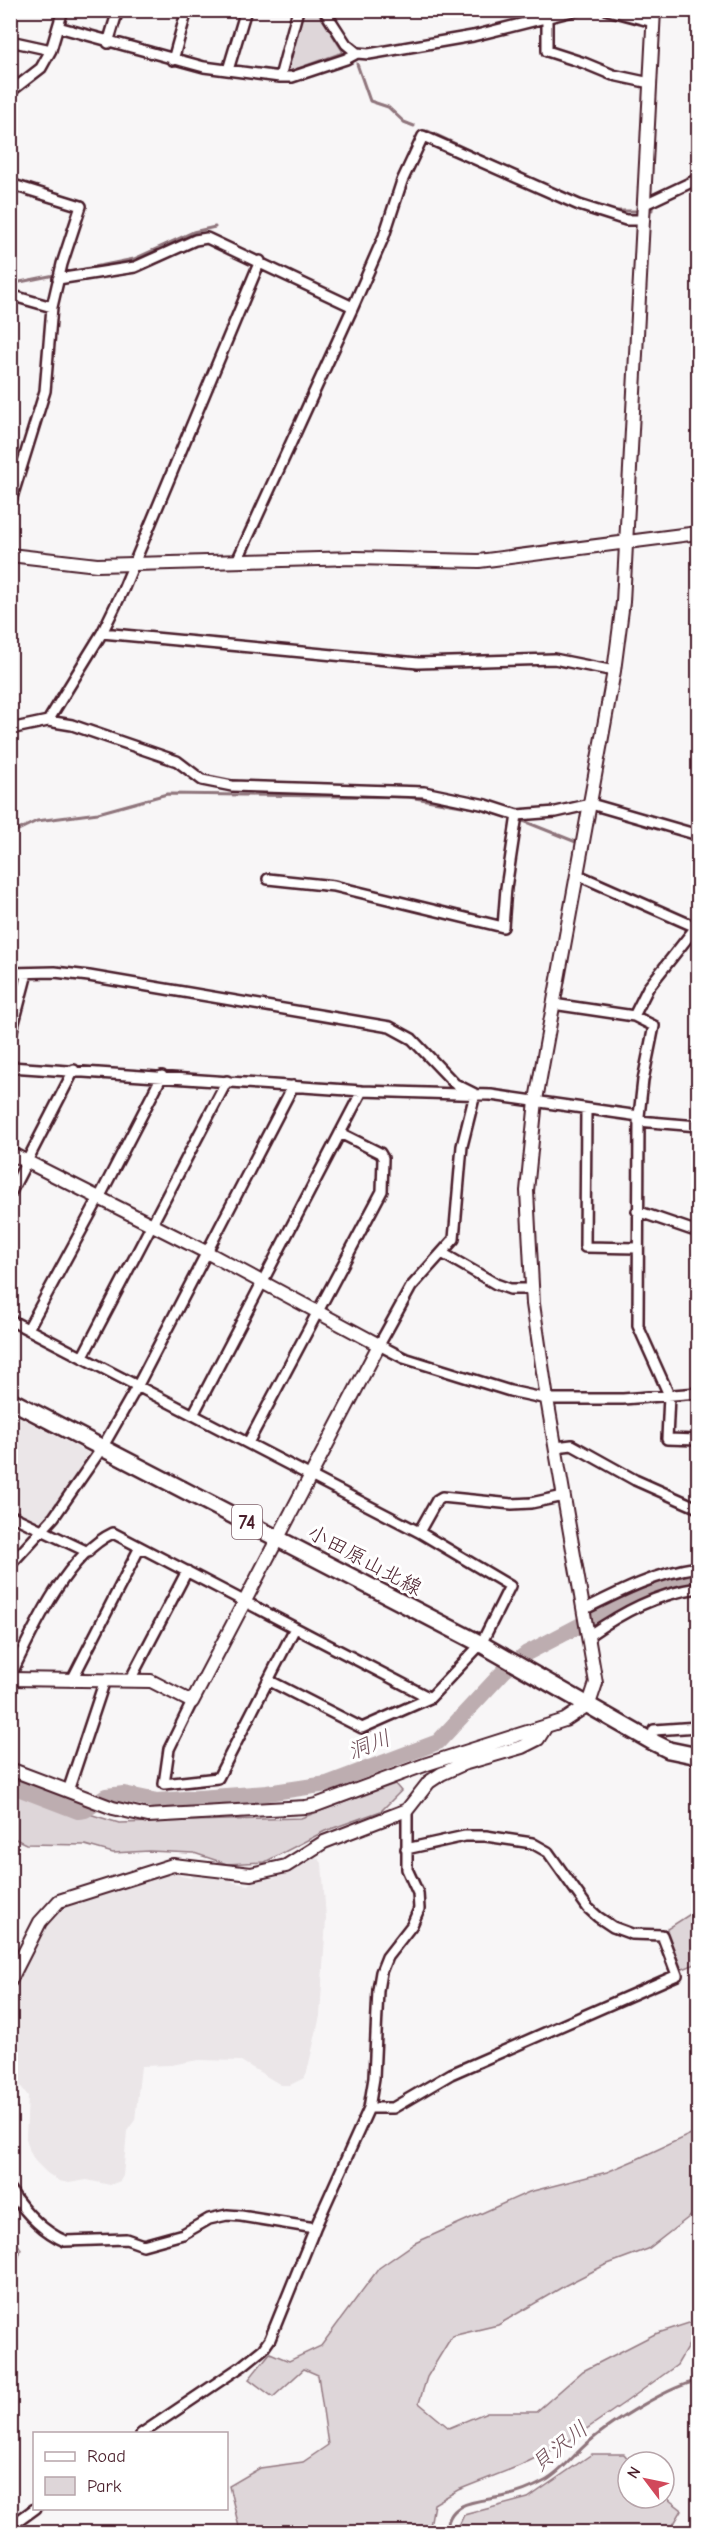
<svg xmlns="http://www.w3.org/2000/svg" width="709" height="2543" font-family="'Comic Neue','Klee One',sans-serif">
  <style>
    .built { fill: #ebe6e8 }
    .green { fill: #ded6d9; stroke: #947a82; stroke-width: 1.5 }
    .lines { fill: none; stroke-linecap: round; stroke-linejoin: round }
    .stream { stroke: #8f747b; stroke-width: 3 }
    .river { stroke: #bdadb0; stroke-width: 16 }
    .minor-casing { stroke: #4a1f2b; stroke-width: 14 }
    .tertiary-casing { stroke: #4a1f2b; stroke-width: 16 }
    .primary-casing { stroke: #4a1f2b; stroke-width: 20 }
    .minor { stroke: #fff; stroke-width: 9 }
    .tertiary { stroke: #fff; stroke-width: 12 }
    .primary { stroke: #fff; stroke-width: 15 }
    .labels { text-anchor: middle; stroke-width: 6; stroke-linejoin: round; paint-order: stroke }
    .shield { fill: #fff; stroke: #80626b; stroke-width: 1.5 }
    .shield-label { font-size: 20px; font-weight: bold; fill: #4a1f2b }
    .street-label { font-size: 21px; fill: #4a1f2b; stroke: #fff }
    .water-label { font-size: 22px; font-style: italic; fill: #72515a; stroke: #fff }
  </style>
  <rect width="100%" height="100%" fill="#f8f6f7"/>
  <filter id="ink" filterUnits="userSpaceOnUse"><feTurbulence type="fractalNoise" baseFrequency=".0167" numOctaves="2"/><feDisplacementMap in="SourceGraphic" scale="12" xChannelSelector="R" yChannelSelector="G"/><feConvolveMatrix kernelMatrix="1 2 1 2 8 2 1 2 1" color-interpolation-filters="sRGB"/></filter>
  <g filter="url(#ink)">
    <!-- built -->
    <path class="built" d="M10 1412 91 1454 44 1519 34 1522 11 1510Z
      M310 1856 318 1858 322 1863 326 1919 320 2016 307 2072 304 2078 290 2085H281L241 2061 198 2060 171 2065 141 2066 135 2120 127 2131 123 2176 120 2181 110 2185 87 2180 69 2183 59 2181 47 2173 35 2161 30 2152 26 2138 28 2096 11 2073 10 1991 52 1916 61 1909 159 1876 177 1872 181 1876 191 1878 196 1873 226 1876 235 1883 248 1885 252 1881 275 1878Z"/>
    <!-- green -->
    <path class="green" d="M300 11H317L343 52 290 71 283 70Z
      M395 1784 401 1791 381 1811 325 1831 265 1862 227 1864 194 1853 149 1851 113 1853 85 1845 26 1844 11 1837 10 1790 119 1823 301 1818Z
      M698 1909V1963L683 1969 678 1967 664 1931Z
      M698 2119V2210L648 2249 605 2265 566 2285 498 2325 452 2336 427 2377 419 2403 449 2428 487 2412H536L583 2371 655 2334 695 2321 694 2336 677 2365 627 2401 566 2443 519 2466 458 2490 434 2504 429 2532H237L240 2531 229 2486 260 2468 303 2462 328 2445 318 2375 304 2369 273 2397 249 2379 270 2353 289 2361 321 2346 379 2268 415 2243 529 2192 607 2172 635 2160 691 2134Z
      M11 2235 21 2249 11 2284Z
      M592 2454H624L631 2462H628V2498L664 2496 682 2510 672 2527 621 2532H456L464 2515 528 2498Z"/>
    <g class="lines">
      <!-- stream -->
      <path class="stream" d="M357 64 370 101 388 107 404 122 414 126
        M254 69 273 71
        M428 131 540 183
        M670 187 698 174
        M577 199 613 211H635
        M652 210V206
        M10 284 134 259 193 232 215 227
        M10 834 37 821 98 813 167 794 409 797 479 809 526 822 576 842
        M447 2532C447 2498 482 2502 506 2496 520 2493 532 2488 545 2481 562 2472 575 2453 590 2441 612 2422 671 2385 698 2381"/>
      <!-- river -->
      <path class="river" d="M10 1785 78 1811 85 1810 106 1796 124 1794 157 1801 267 1793 327 1784 438 1742 504 1671 527 1653 644 1592 698 1577"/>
      <!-- minor casing -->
      <g class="minor-casing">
        <path id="minor" d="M324 10 346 44 357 53
          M608 10 653 22
          M10 12 11 10
          M547 18V51L584 63 613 75 650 83
          M58 27 204 67 280 77H292L346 59 357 53 369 54 473 36 577 10
          M10 41 51 50 63 10
          M108 43 118 10
          M173 60 187 10
          M228 70 246 10
          M280 77 298 10
          M10 92 41 68 51 50
          M10 184 81 206 62 264 52 307 45 391 10 504
          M643 205 698 179
          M58 279 135 267 195 240 207 238 353 307
          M10 295 52 307
          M237 561 353 307 384 236 402 181 423 136 579 205 626 220H643
          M102 633 418 663 554 659 614 671
          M48 721 102 633 123 590 260 261
          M10 729 48 721 72 725 177 761 202 780 232 786 424 792 486 805 517 815 556 812 591 804 698 835
          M578 875 698 928
          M268 879 334 886 503 927 506 888 517 815
          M10 973 55 972 89 976 390 1027 412 1039 455 1084 475 1094 462 1146 454 1239 411 1287 379 1345 404 1358 510 1391 547 1399H623L698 1393
          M553 1004 634 1016 654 1026 643 1080 639 1116 638 1326 669 1395 667 1439 698 1440
          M634 1016 648 988 696 927
          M10 1038 27 973
          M10 1067 362 1091 491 1095 639 1116
          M586 1109 585 1247 637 1248
          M638 1121 698 1126
          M698 1140 697 1173 698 1174
          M10 1194 74 1070
          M637 1211 698 1232
          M442 1253 496 1284 510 1289H532
          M10 1320 419 1532 510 1586 481 1644 430 1698 362 1728 268 1680
          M28 1329 99 1198 162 1076
          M83 1356 227 1081
          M193 1415 362 1091
          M248 1443 382 1191 383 1158 380 1153 340 1133
          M556 1447 572 1445 635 1480 698 1508
          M10 1515 88 1552
          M419 1532 437 1500 442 1497 512 1504 531 1503 564 1496
          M10 1565 54 1517 102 1448 138 1385 293 1086
          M583 1610C621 1591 656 1573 698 1567
          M588 1636C623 1612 656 1594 698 1588
          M10 1677C32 1631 66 1555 113 1533L430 1698
          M72 1680 140 1547
          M130 1680 187 1571
          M192 1702 169 1749 164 1784 218 1778 295 1628
          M651 1741 654 1730 698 1727
          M68 1791 105 1680
          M369 2108H393L451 2074 677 1975 662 1935 632 1934 613 1927 598 1917 588 1908 548 1852 532 1843 486 1836H465L406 1849
          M10 2190C24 2211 41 2231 65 2241L126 2239 143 2245 183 2234 209 2219 227 2215 241 2216 315 2228
          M141 2434 242 2366 263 2349 270 2339 315 2228 369 2108 374 2078 378 1990 381 1972 387 1957 412 1925 419 1909 418 1893 407 1869V1810
          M10 2527 36 2508"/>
      </g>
      <!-- tertiary casing -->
      <g class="tertiary-casing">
        <path id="tertiary" d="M10 555 97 565 355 558 479 561 698 533
          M10 1153 208 1253 379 1345 192 1702 151 1681 10 1679
          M10 1769 113 1808 148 1816 306 1807 316 1805 427 1764 565 1720 589 1704 596 1683 547 1399 533 1304 527 1191 536 1100 614 671 623 602 654 10
          M10 1981 40 1922 59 1901 173 1865 251 1874 286 1866 324 1842 407 1810 429 1782 441 1774 463 1764 522 1747 538 1739 545 1728"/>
      </g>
      <!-- primary casing -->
      <g class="primary-casing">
        <path id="primary" d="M10 1400 481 1644 651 1741 669 1750 698 1756"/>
      </g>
      <!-- minor -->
      <use href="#minor" class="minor"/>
      <!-- tertiary -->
      <use href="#tertiary" class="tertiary"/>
      <!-- primary -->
      <use href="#primary" class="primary"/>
    </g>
  </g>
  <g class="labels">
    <!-- shield labels -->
    <rect class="shield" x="232" y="1505" width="30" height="34" rx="4.5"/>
    <g class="shield-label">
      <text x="247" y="1529">74</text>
    </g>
    <!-- street labels -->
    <g class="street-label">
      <text transform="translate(365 1560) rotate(28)" y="7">小田原山北線</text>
    </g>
    <!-- water labels -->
    <g class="water-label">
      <text transform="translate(369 1744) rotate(-21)" y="8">洞川</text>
      <text transform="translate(559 2446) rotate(-39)" y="8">貝沢川</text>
    </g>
  </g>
  <!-- margin -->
  <rect width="709" height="2543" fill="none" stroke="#fff" stroke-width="36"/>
  <rect x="18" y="18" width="673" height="2507" fill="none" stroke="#4a1f2b" stroke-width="2" filter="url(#ink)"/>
  <!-- legend -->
  <rect x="33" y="2432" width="195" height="78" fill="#ffffff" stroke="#b7a5aa" stroke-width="1.5"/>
  <rect x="45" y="2452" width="30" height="9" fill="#ffffff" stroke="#b7a5aa" stroke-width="1.5"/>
  <text x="87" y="2462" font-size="18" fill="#4a1f2b">Road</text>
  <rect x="45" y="2477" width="30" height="18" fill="#ded6d9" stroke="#b7a5aa" stroke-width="1.5"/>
  <text x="87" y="2492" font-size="18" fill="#4a1f2b">Park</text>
  <!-- north arrow -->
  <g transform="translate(646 2480) rotate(302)"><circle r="28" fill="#ffffff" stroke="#b7a5aa" stroke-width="1.5"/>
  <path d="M0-4.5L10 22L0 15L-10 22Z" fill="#d1495b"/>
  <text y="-9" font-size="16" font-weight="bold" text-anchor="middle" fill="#4a1f2b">N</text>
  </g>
</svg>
